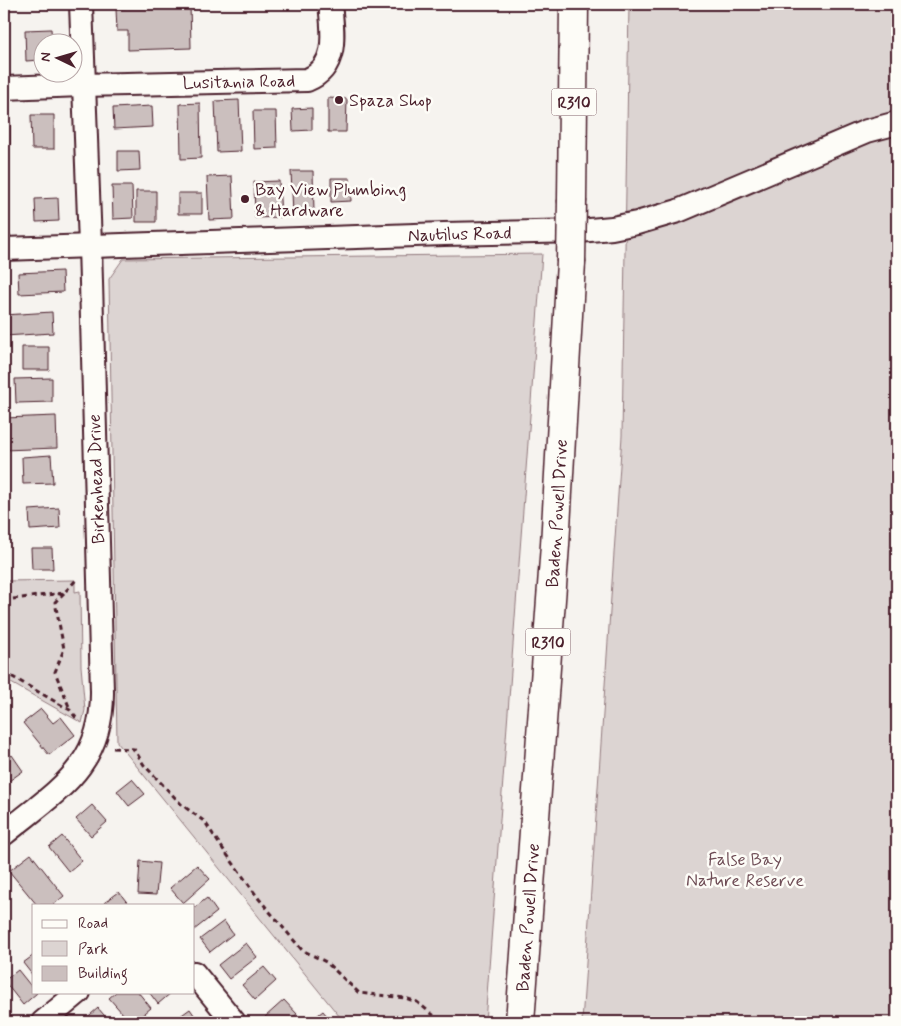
<svg xmlns="http://www.w3.org/2000/svg" width="901" height="1026" font-family="Mynerve,sans-serif">
  <style>
    .green { fill: #dcd4d2; stroke: #937a7e }
    .building { fill: #cbbfbe; stroke: #4a1f2b }
    .lines { fill: none; stroke-linecap: round; stroke-linejoin: round }
    .street-casing { stroke: #4a1f2b; stroke-width: 26 }
    .primary-casing { stroke: #4a1f2b; stroke-width: 31 }
    .path { stroke: #4a1f2b; stroke-width: 3; stroke-dasharray: 5 4; stroke-linecap: butt }
    .street { stroke: #fdfcf7; stroke-width: 22 }
    .primary { stroke: #fdfcf7; stroke-width: 28 }
    .primary-bridge-casing { stroke: #4a1f2b; stroke-width: 31; stroke-linecap: butt }
    .primary-bridge { stroke: #fdfcf7; stroke-width: 28 }
    .poi-dot { fill: #4a1f2b; stroke: #fdfcf7; stroke-width: 2 }
    .labels { text-anchor: middle; stroke-width: 5; stroke-linejoin: round; paint-order: stroke }
    .shield { fill: #fdfcf7; stroke: #806168; stroke-width: 1 }
    .shield-label { font-size: 16px; font-weight: bold; fill: #4a1f2b }
    .street-label { font-size: 18px; fill: #4a1f2b; stroke: #fdfcf7 }
    .poi-label { font-size: 18px; fill: #4a1f2b; stroke: #fdfcf7; text-anchor: start }
    .park-label { font-size: 18px; fill: #6e4c55; stroke: #fdfcf7 }
  </style>
  <rect width="100%" height="100%" fill="#f6f3ef"/>
  <filter id="ink" filterUnits="userSpaceOnUse"><feTurbulence type="fractalNoise" baseFrequency=".02" numOctaves="2"/><feDisplacementMap in="SourceGraphic" scale="10" xChannelSelector="R" yChannelSelector="G"/><feConvolveMatrix kernelMatrix="1 2 1 2 8 2 1 2 1" color-interpolation-filters="sRGB"/></filter>
  <g filter="url(#ink)">
    <!-- green -->
    <path class="green" d="M629 4H897V1022H582L622 436Z
      M542 254 485 1022H344L117 742 109 279 123 259Z
      M75 580V592L80 591 81 666 85 710 82 723 4 679V581Z"/>
    <!-- building -->
    <path class="building" d="M126 4H190L191 48 128 50V31H117L116 9 126 8Z
      M51 29 52 42H42V51H40V60L26 61 25 30Z
      M328 98 347 99 346 132H328Z
      M239 100 241 151 217 152 215 101Z
      M200 103 201 158 181 159 180 104Z
      M152 106 153 127 114 129 113 108Z
      M312 108V130L293 131 292 109Z
      M253 111H276L277 148 254 149Z
      M31 115H54V149H32Z
      M4 122H10V146H4Z
      M118 151H139L140 170 118 171Z
      M291 171H313L314 213 293 214Z
      M232 176 234 219 209 220 207 177Z
      M331 178H350L351 201 331 202Z
      M279 181 281 217 255 218 254 182Z
      M112 186H132L133 218 113 219Z
      M4 191H8L9 222H4Z
      M136 191H156V222H136Z
      M178 193H202V214H178Z
      M58 198 59 221 36 222 35 199Z
      M62 271 63 292 19 294 18 273Z
      M52 312 53 333 4 336V315Z
      M22 347H49V370H22Z
      M52 378V402L16 403 15 379Z
      M56 416 57 448 4 450V418Z
      M51 455 53 483 23 484 22 457Z
      M59 508 60 528 30 530 29 510Z
      M31 548H52L53 569H32Z
      M41 709 53 723 61 717 75 735 49 755 23 723Z
      M12 755 23 771 9 781 4 774V761Z
      M132 779 145 794 129 806 117 791Z
      M92 805 107 822 91 836 76 819Z
      M62 836 82 861 69 872 49 847Z
      M31 854 64 896 53 905H37L9 871Z
      M140 861 159 863 156 895 138 894Z
      M197 865 210 879 183 903 170 888Z
      M119 892 129 905H106L104 903Z
      M207 898 217 912 194 930V908Z
      M224 921 233 934 210 952 200 939Z
      M246 943 257 957 229 979 218 965Z
      M34 955V977L23 963Z
      M264 967 276 981 255 1000 242 985Z
      M18 970 34 990V992L37 993 23 1005 4 981Z
      M116 992H138L151 1008 134 1022H130L109 998Z
      M149 992H172L158 1004Z
      M284 1000 297 1014 287 1022H270L265 1017Z
      M98 1008 110 1022H85L83 1021Z
      M190 1009 199 1022H172Z
      M323 1011 332 1022H309Z"/>
    <g class="lines">
      <!-- street casing -->
      <g class="street-casing">
        <g id="street">
          <path id="s1" d="M4 88 82 85 307 80C339 67 333 32 330 4"/>
          <path id="s2" d="M4 249 444 234 579 231 612 228 637 223 678 211 867 131 897 123"/>
          <path d="M4 834C56 791 103 767 102 691L90 245 81 4"/>
          <path d="M194 973 234 1022"/>
          <path d="M43 1022 79 992"/>
        </g>
      </g>
      <!-- primary casing -->
      <g class="primary-casing">
        <g id="primary">
          <path d="M572 200 574 4"/>
          <path id="s3" d="M520 1022 555 545 571 262"/>
        </g>
      </g>
      <!-- path -->
      <path class="path" d="M64 593 55 602 64 649 55 672 70 709
        M4 600 64 593 77 579
        M4 672 70 710 77 719
        M113 748 134 749 144 765 182 805 205 822 218 842 259 899 302 950 326 962 359 993 405 998 417 1002 442 1022"/>
      <!-- street -->
      <use href="#street" class="street"/>
      <!-- primary -->
      <use href="#primary" class="primary"/>
      <!-- primary-bridge casing -->
      <g class="primary-bridge-casing">
        <path id="primary-bridge" d="M571 262 572 200"/>
      </g>
      <!-- primary-bridge -->
      <use href="#primary-bridge" class="primary-bridge"/>
    </g>
  </g>
  <!-- markers -->
  <g class="poi-dot">
    <circle cx="339" cy="100" r="5"/>
    <circle cx="245" cy="199" r="5"/>
  </g>
  <g class="labels">
    <!-- shield labels -->
    <g class="shield">
      <rect x="551.5" y="88.5" width="45" height="27" rx="4"/>
      <rect x="525.5" y="628.5" width="45" height="27" rx="4"/>
    </g>
    <g class="shield-label">
      <text x="574" y="108">R310</text>
      <text x="548" y="648">R310</text>
    </g>
    <!-- street labels -->
    <g class="street-label">
      <text dy="6" stroke="none"><textPath href="#s1" startOffset="235">Lusitania Road</textPath></text>
      <text dy="6" stroke="none"><textPath href="#s2" startOffset="456">Nautilus Road</textPath></text>
      <text transform="translate(96 479) rotate(-92)" y="6">Birkenhead Drive</text>
      <text dy="6" stroke="none"><textPath href="#s3" startOffset="510">Baden Powell Drive</textPath></text>
      <text dy="6" stroke="none"><textPath href="#s3" startOffset="105">Baden Powell Drive</textPath></text>
    </g>
    <!-- poi labels -->
    <g class="poi-label">
      <text x="349" y="106">Spaza Shop</text>
      <text x="255" y="195">Bay View Plumbing<tspan x="255" dy="21">&amp; Hardware</tspan></text>
    </g>
    <!-- park labels -->
    <g class="park-label">
      <text x="745" y="865">False Bay<tspan x="745" dy="21">Nature Reserve</tspan></text>
    </g>
  </g>
  <!-- margin -->
  <rect width="901" height="1026" fill="none" stroke="#fdfcf7" stroke-width="20"/>
  <rect x="10" y="10" width="881" height="1006" fill="none" stroke="#4a1f2b" stroke-width="2" filter="url(#ink)"/>
  <!-- legend -->
  <rect x="32" y="904" width="162" height="90" fill="#fdfcf7" stroke="#b5a4a5"/>
  <rect x="42" y="920" width="25" height="8" fill="#fdfcf7" stroke="#b5a4a5"/>
  <text x="78" y="928" font-size="15" fill="#4a1f2b">Road</text>
  <rect x="42" y="941" width="25" height="15" fill="#dcd4d2" stroke="#b5a4a5"/>
  <text x="78" y="954" font-size="15" fill="#4a1f2b">Park</text>
  <rect x="42" y="966" width="25" height="15" fill="#cbbfbe" stroke="#b5a4a5"/>
  <text x="78" y="978" font-size="15" fill="#4a1f2b">Building</text>
  <!-- north arrow -->
  <g transform="translate(58 58) rotate(275)"><circle r="24" fill="#fdfcf7" stroke="#b5a4a5"/>
  <path d="M0-4L9 19L0 12L-9 19Z" fill="#4a1f2b"/>
  <text y="-8" font-size="14" font-weight="bold" text-anchor="middle" fill="#4a1f2b">N</text>
  </g>
</svg>
